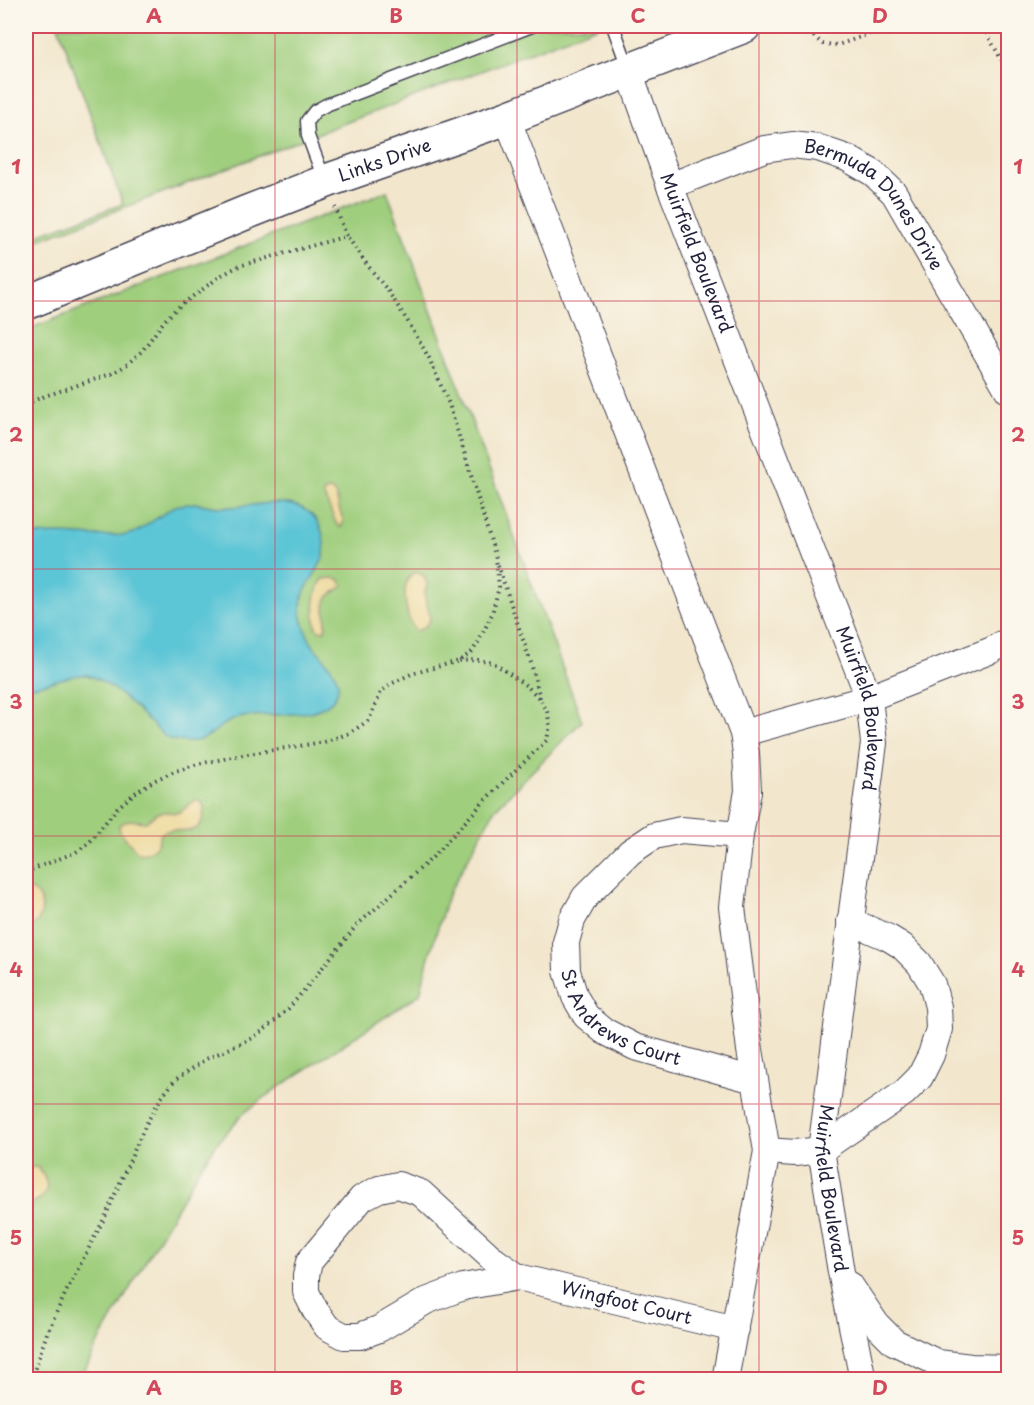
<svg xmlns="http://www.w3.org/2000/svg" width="1034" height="1405" font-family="'Playpen Sans',sans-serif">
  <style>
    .green { fill: #9fce7d; stroke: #60785c; stroke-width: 1.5 }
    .sand { fill: #eeda9e; stroke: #887e6c; stroke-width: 1.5 }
    .water { fill: #5bc5d6; stroke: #3e7488; stroke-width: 1.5 }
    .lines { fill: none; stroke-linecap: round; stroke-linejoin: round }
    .lane-casing { stroke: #413f51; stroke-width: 15 }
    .street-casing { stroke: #413f51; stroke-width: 28 }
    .secondary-casing { stroke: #413f51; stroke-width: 36 }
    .path { stroke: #413f51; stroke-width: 4; stroke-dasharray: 1.5 4.5; stroke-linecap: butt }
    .lane { stroke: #fff; stroke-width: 12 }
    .street { stroke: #fff; stroke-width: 26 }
    .secondary { stroke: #fff; stroke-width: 33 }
    .grid { fill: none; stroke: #d1495b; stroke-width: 1.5; stroke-opacity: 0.55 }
    .labels { text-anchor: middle; stroke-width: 6; stroke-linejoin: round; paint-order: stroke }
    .street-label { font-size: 18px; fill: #22223b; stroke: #fbf7ec }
    .neatline { fill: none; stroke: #d1495b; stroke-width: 2 }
    .grid-label { font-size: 20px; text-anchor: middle; font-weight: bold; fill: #d1495b }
  </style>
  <rect width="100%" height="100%" fill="#fbf7ec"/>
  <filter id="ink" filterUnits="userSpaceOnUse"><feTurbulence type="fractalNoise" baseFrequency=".0167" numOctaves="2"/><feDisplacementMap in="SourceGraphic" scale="12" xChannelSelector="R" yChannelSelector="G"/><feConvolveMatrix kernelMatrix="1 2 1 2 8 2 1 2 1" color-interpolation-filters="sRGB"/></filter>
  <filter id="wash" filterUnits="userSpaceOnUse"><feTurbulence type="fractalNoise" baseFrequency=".008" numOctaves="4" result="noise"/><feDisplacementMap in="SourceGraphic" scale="24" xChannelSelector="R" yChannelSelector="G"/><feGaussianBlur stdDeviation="1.35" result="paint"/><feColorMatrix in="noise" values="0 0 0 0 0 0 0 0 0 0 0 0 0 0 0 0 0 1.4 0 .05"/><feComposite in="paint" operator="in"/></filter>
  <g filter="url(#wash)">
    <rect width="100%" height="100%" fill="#f2e6cc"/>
    <!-- green -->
    <path class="green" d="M58 26H599L26 245V239L123 204Z
      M387 191 582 721 495 809 448 895 428 960 420 994 273 1091 242 1115 218 1142 199 1169 97 1345 81 1379H26V330Z"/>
    <!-- sand -->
    <path class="sand" d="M328 490H331C339 497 337 505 341 514 344 522 343 514 343 523L341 527 337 525 324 496 323 493Z
      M415 572 423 575 427 583C427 587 425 590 425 593 424 610 441 620 417 631 406 623 402 591 408 579 410 576 412 575 415 572Z
      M332 578 339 579 343 585C339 592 329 592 326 601 323 611 328 621 325 630L321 631 316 628C314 610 312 595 323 579Z
      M195 800 199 801 204 806C204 847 172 822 161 834 159 836 159 840 158 843 154 850 147 855 139 853 135 851 125 837 120 832L119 825 129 820 146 822 157 813 166 812 178 813 183 810Z
      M26 889C39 890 46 907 39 919 37 923 32 926 28 928H26Z
      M30 1167H38C45 1177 52 1189 41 1198 38 1200 34 1202 32 1204 29 1207 28 1213 26 1218V1168Z"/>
    <!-- water -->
    <path class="water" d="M194 503C203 504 212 507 221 507 250 509 289 492 313 516 318 521 322 530 323 536 324 542 325 549 324 554 320 573 300 588 301 608 301 620 307 637 314 647 323 659 347 679 335 697 320 720 273 713 249 716 240 717 231 720 223 725 214 731 208 739 196 741 188 742 178 742 169 739 162 735 155 727 149 721 131 704 111 682 87 675 75 672 42 687 26 687V535L60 534 98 536 126 535 136 532 175 506Z"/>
  </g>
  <g filter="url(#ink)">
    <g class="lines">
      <!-- lane casing -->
      <g class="lane-casing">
        <path id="lane" d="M613 26 629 70
          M324 179 308 136 307 121 315 111 326 105 532 26"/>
      </g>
      <!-- street casing -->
      <g class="street-casing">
        <g id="street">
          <path id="s1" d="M629 71 670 186 869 698 874 743 821 1150 841 1272 863 1380"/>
          <path d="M507 118 743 733 746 753 748 791 740 835 732 907 750 1050 767 1151 725 1380"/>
          <path id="s2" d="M670 186 764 149 792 145 818 148 847 158 873 173 894 193 1008 390"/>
          <path d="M743 733 869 698 992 650 1008 641"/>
          <path id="s3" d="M740 835 681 830 654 836 630 852 585 897 572 920 566 942 567 971 575 997 586 1016 604 1031 635 1047 754 1080"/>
          <path d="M767 1151 795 1153 821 1150 904 1093 920 1077 931 1055 939 1029 938 1007 932 984 919 963 902 946 889 938 850 921"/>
          <path id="s4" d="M518 1277 463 1287 426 1301 379 1329 360 1336H344L327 1327 315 1310 306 1292V1276L309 1262 362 1198 379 1189 398 1185 421 1193 495 1261 518 1277 735 1329"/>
          <path d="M850 1285 877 1325 894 1342 938 1363 971 1367 1008 1368"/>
        </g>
      </g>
      <!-- secondary casing -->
      <g class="secondary-casing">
        <g id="secondary">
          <path id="s5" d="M26 303 245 213 332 179 507 118 744 26"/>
        </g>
      </g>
      <!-- path -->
      <path class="path" d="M807 26 813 36 823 44 838 45 892 26
        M977 26 987 34 1008 71
        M26 404 45 396 111 374 125 366 142 351 165 320 177 308 222 275 239 266 347 236 335 207
        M498 565 523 640 531 663 540 698
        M26 872 76 852 89 843 117 808 135 793 153 781 175 771 198 764 248 754 324 742 350 733 369 720 381 692 389 685 411 674 459 661 472 652 479 641 492 614 499 587 496 558 464 452 449 404 429 358 410 325 388 291 365 262 347 236
        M31 1380 47 1333 66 1292 105 1217 146 1124 161 1098 175 1080 206 1059 253 1038 269 1026 288 1009 306 988 357 925 431 859 489 796 547 740 550 725 547 711 540 699 528 687 494 663 478 660 459 661"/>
      <!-- lane -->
      <use href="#lane" class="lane"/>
      <!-- street -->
      <use href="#street" class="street"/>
      <!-- secondary -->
      <use href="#secondary" class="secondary"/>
    </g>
  </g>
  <!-- grid -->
  <path class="grid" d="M275 26V1380M517 26V1380M759 26V1380M26 301H1008M26 569H1008M26 836H1008M26 1104H1008"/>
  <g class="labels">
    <!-- street labels -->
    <g class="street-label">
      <text dy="6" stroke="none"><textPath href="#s5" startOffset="386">Links Drive</textPath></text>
      <text dy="6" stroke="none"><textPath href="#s2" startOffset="237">Bermuda Dunes Drive</textPath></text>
      <text dy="6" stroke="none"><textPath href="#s1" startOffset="194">Muirfield Boulevard</textPath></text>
      <text dy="6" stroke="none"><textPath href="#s1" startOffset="680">Muirfield Boulevard</textPath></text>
      <text dy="6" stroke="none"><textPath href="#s3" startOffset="334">St Andrews Court</textPath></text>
      <text dy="6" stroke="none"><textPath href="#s1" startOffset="1166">Muirfield Boulevard</textPath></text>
      <text dy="6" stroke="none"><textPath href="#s4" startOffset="663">Wingfoot Court</textPath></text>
    </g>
  </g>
  <!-- margin -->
  <rect width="1034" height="1405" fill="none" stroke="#fbf7ec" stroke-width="66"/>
  <rect x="33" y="33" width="968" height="1339" class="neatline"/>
  <g class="grid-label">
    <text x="154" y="23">A</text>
    <text x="396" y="23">B</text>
    <text x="638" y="23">C</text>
    <text x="880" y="23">D</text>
    <text x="16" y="174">1</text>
    <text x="1018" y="174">1</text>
    <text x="16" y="442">2</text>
    <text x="1018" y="442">2</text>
    <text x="16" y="709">3</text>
    <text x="1018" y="709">3</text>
    <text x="16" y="977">4</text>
    <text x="1018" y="977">4</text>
    <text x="16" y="1245">5</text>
    <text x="1018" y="1245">5</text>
    <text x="154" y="1395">A</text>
    <text x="396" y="1395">B</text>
    <text x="638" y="1395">C</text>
    <text x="880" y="1395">D</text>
  </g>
</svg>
